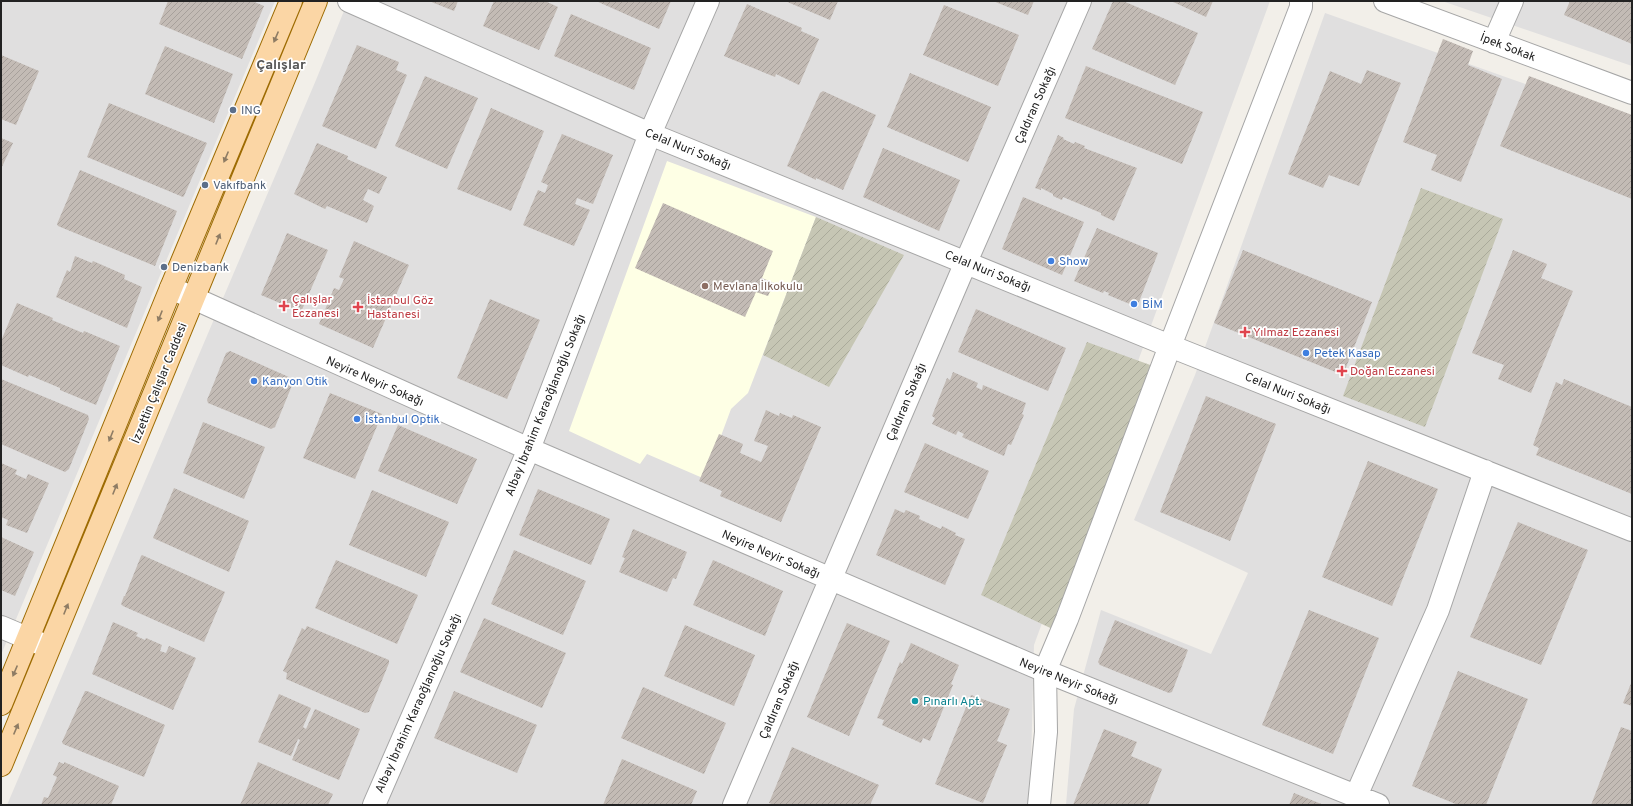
<svg xmlns="http://www.w3.org/2000/svg" width="1633" height="806" font-family="Overpass,sans-serif">
  <style>
    .residential { fill: #e0dfdf }
    .education { fill: #feffe5 }
    .construction { fill: url(#construction-furrows) }
    .building { fill: url(#building-hatch) }
    .lines { fill: none; stroke-linecap: round; stroke-linejoin: round }
    .minor-casing { stroke: #a6a6a6; stroke-width: 24 }
    .major-casing { stroke: #9d6b02; stroke-width: 24 }
    .minor { stroke: #fff; stroke-width: 22 }
    .major { stroke: #fbd6a5; stroke-width: 22 }
    .oneway { fill: #8e7c64 }
    .service-dot { fill: #5c6f8a; stroke: #fff; stroke-width: 1.5 }
    .shop-dot { fill: #3f7fe0; stroke: #fff; stroke-width: 1.5 }
    .education-dot { fill: #8d6e63; stroke: #fff; stroke-width: 1.5 }
    .health-dot { fill: #e0444e; stroke: #fff; stroke-width: 1.5 }
    .culture-dot { fill: #0f9aa8; stroke: #fff; stroke-width: 1.5 }
    .labels { text-anchor: middle; stroke-width: 3.5; stroke-linejoin: round; paint-order: stroke }
    .street-label { font-size: 12px; fill: #222; stroke: #fff }
    .service-label { font-size: 12px; fill: #4e5e75; stroke: #fff; text-anchor: start }
    .shop-label { font-size: 12px; fill: #366cbe; stroke: #fff; text-anchor: start }
    .education-label { font-size: 12px; fill: #785e54; stroke: #fff; text-anchor: start }
    .health-label { font-size: 12px; fill: #be3a42; stroke: #fff; text-anchor: start }
    .culture-label { font-size: 12px; fill: #0d838f; stroke: #fff; text-anchor: start }
    .quarter-label { font-size: 14px; font-weight: bold; fill: #555; stroke: #fff }
  </style>
  <defs>
    <pattern id="construction-furrows" width="10" height="10" patternUnits="userSpaceOnUse"><rect width="10" height="10" fill="#c6c6b4"/><path d="M-1 1l2-2M0 10L10 0M9 11l2-2" fill="none" stroke="#aaaa9a"/></pattern>
    <pattern id="building-hatch" width="6" height="6" patternUnits="userSpaceOnUse"><rect width="6" height="6" fill="#c3bbb5"/><path d="M-1 1l2-2M0 6l6-6M5 7l2-2" fill="none" stroke="#a7a09b"/></pattern>
  </defs>
  <rect width="100%" height="100%" fill="#f2efe9"/>
  <!-- residential -->
  <path class="residential" d="M1 1H275L1 655Z
    M348 1H1270L1034 645 1030 805H7L316 80Z
    M1442 1H1632V66Z
    M1325 13 1632 122V805H1066L1074 709 1101 610 1211 654 1248 573 1134 520 1195 375Z"/>
  <!-- education -->
  <path class="education" d="M667 161 816 217 748 393 731 409 705 479 647 454 640 464 569 431Z"/>
  <!-- construction -->
  <path class="construction" d="M1421 188 1503 219 1425 427 1343 396Z
    M816 217 904 255 829 387 763 355Z
    M1087 342 1164 370 1063 634 981 595Z"/>
  <!-- building -->
  <path class="building" d="M168 1H252L264 6 242 59 159 24Z
    M429 1H458L454 11Z
    M494 1H545L558 7 539 50 483 26Z
    M596 1H671L659 29Z
    M785 1H838L830 20Z
    M993 1H1034L1028 15Z
    M1113 1H1123L1198 33 1175 85 1092 49Z
    M1171 1H1213L1206 17Z
    M1570 1H1632V44L1564 15Z
    M747 4 802 28 801 31 819 39 799 85 776 74 775 77 724 56Z
    M944 5 1019 35 998 86 923 55Z
    M571 14 651 48 634 90 554 56Z
    M1443 39 1473 51 1468 65 1502 79 1461 182 1431 170 1437 155 1403 142Z
    M357 45 399 62 396 70 407 75 376 149 322 126Z
    M165 46 233 74 214 123 145 94Z
    M1 55 39 71 16 125 1 119Z
    M1086 66 1203 112 1182 164 1065 118Z
    M1367 70 1401 83 1359 186 1329 175 1323 188 1288 174 1330 71 1361 84Z
    M910 73 991 107 968 162 887 127Z
    M425 76 478 98 447 169 395 146Z
    M1529 76 1632 115V199L1500 146Z
    M823 91 876 115 843 190 816 178V180L787 166 820 93Z
    M109 103 207 143 184 196 183 197 87 157Z
    M491 108 544 131 511 211 457 189Z
    M562 134 613 155 593 204 577 198 575 204 590 210 574 246 523 225 538 190 545 193 548 185 541 182Z
    M1058 135 1064 138 1063 139 1074 144 1075 142 1085 146 1084 148 1137 168 1114 221 1101 215V213L1063 197 1062 200 1053 196V194L1041 188V190L1035 188Z
    M1 138 13 143 1 169Z
    M317 143 348 156 347 159 387 177 379 194 368 189 363 200 374 206 367 223 327 206 325 209 294 194Z
    M883 148 960 180 939 231 863 197Z
    M80 170 177 211 155 266 58 226 57 224Z
    M1023 197 1084 222 1062 275 1002 249Z
    M663 203 773 251 762 278 774 283 768 296 756 292 745 317 635 268Z
    M1097 228 1158 253 1137 307 1108 295 1109 293 1104 291 1103 293 1074 281Z
    M287 233 328 250 301 312 261 295Z
    M354 241 409 265 373 348 319 324 334 288 339 290 344 279 339 277Z
    M1243 250 1372 302 1343 375 1214 323Z
    M1513 250 1547 264 1541 278 1573 291 1531 393 1498 379 1504 365 1472 353Z
    M75 256 92 263 93 261 125 275 124 279 142 287 127 328 56 297 67 270 70 272Z
    M490 299 540 320 507 399 457 378Z
    M17 303 53 318 52 320 83 333 84 331 120 346 96 405 60 390V388L29 375 28 377 1 365V341Z
    M976 309 1066 348 1048 391 958 352Z
    M230 351 291 378 293 383 275 427 271 429 208 403 207 400 226 353Z
    M953 372 978 383 976 387 982 390 983 385 1026 403 1022 414 1024 415 1011 445 1008 444 1004 456 962 437 964 434 958 431 956 435 932 424 935 418 932 416 947 378 950 380Z
    M1 379 88 415 89 419 69 469 65 472 1 444Z
    M1564 379 1632 407V494L1536 455 1539 448 1533 445 1556 382 1562 385Z
    M330 393 382 414 355 479 303 458Z
    M1206 396 1276 424 1230 541 1160 512Z
    M766 410 779 416 780 413 792 418 793 415 821 427 781 522 720 496 722 491 699 481 719 434 743 444 740 453 761 462 768 446 754 441Z
    M203 422 265 447 244 499 183 473Z
    M398 425 477 459 457 504 378 471Z
    M925 443 989 471 968 519 904 492Z
    M1368 461 1438 489 1392 606 1322 577Z
    M1 463 17 470 15 474 26 479 28 474 49 483 27 533 6 525 8 520 1 517Z
    M174 488 249 521 229 572 153 538Z
    M538 489 610 519 591 565 519 535Z
    M372 490 449 522 426 577 349 545Z
    M895 509 904 513 906 510 920 516 919 519 941 529 942 526 956 533 955 535 965 539 945 585 876 555Z
    M1518 522 1588 550 1541 665 1470 637Z
    M633 529 687 552 676 579 673 578 667 592 619 572 625 558 622 557Z
    M1 537 34 552 15 596 1 590Z
    M514 550 586 581 563 635 491 604Z
    M142 555 225 592 204 642 123 606 121 604 124 596H125L141 556Z
    M336 560 418 595 397 644 315 608Z
    M713 560 783 591 765 636 693 605Z
    M1309 610 1379 638 1333 754 1262 725Z
    M484 618 566 653 542 708 460 672Z
    M1115 620 1188 650 1172 692 1169 693 1100 665 1098 662Z
    M113 622 138 633 136 636 145 640 146 638 162 645 160 651 166 653 169 646 196 658 173 710 92 674Z
    M847 623 890 641 849 736 807 717Z
    M685 625 755 655 734 706 664 676Z
    M307 626 389 660V663L369 712 365 713 286 679 287 673 283 671 302 628 305 630Z
    M911 643 959 665 951 684 953 685 930 741 923 738 921 743 882 725 884 720 877 718 900 662 902 664Z
    M1458 671 1528 699 1486 805H1458L1412 786Z
    M1632 681V706L1623 703Z
    M643 687 726 723 704 774 621 738Z
    M85 691H87L165 725 144 777 63 744 62 742Z
    M454 691 537 725 517 773 434 738Z
    M279 694 311 708 303 727 306 729 315 709 360 729 339 780 292 760 300 740 298 739 291 756 258 742Z
    M971 695 1010 709 997 741 1007 745 983 803 935 784Z
    M1621 727 1632 731V805H1591Z
    M1104 729 1137 742 1131 756 1162 769 1148 805H1073Z
    M792 747 879 785 870 805H774L769 803Z
    M622 759 697 791 691 805H603Z
    M59 762 64 764V762L119 786 111 805H41L44 797 48 798 57 777 53 775Z
    M258 762 333 794 328 805H240Z
    M1294 793 1324 805H1289Z"/>
  <g class="lines">
    <!-- minor casing -->
    <g class="minor-casing">
      <path id="minor" d="M349 1 650 134 1170 346 1632 530
        M1385 1 1632 93
        M1494 42 1512 1
        M171 288 529 449 1045 671 1378 805
        M1 627 46 646
        M1356 796 1438 610 1485 471
        M374 805 529 449 650 134 708 1
        M734 805 966 262 1080 1
        M1039 805 1046 732 1045 671 1067 619 1170 346 1301 7V1"/>
    </g>
    <!-- major casing -->
    <g class="major-casing">
      <path id="major" d="M1 704 171 288 291 1
        M1 765 316 1"/>
    </g>
    <!-- minor -->
    <use href="#minor" class="minor"/>
    <!-- major -->
    <use href="#major" class="major"/>
  </g>
  <!-- one-way arrows -->
  <defs><path id="oneway-solid" d="M-6-.8H1V-3.2L6.5 0L1 3.2V.8H-6Z"/></defs>
  <g class="oneway">
    <use href="#oneway-solid" transform="translate(276 37) rotate(113)"/>
    <use href="#oneway-solid" transform="translate(226 157) rotate(113)"/>
    <use href="#oneway-solid" transform="translate(218 239) rotate(-68)"/>
    <use href="#oneway-solid" transform="translate(160 316) rotate(112)"/>
    <use href="#oneway-solid" transform="translate(111 436) rotate(112)"/>
    <use href="#oneway-solid" transform="translate(115 489) rotate(-68)"/>
    <use href="#oneway-solid" transform="translate(66 609) rotate(-68)"/>
    <use href="#oneway-solid" transform="translate(15 671) rotate(113)"/>
    <use href="#oneway-solid" transform="translate(16 729) rotate(-67)"/>
  </g>
  <!-- markers -->
  <g class="service-dot">
    <circle cx="233" cy="110" r="4"/>
    <circle cx="205" cy="185" r="4"/>
    <circle cx="164" cy="267" r="4"/>
  </g>
  <g class="shop-dot">
    <circle cx="1051" cy="261" r="4"/>
    <circle cx="1134" cy="304" r="4"/>
    <circle cx="1306" cy="353" r="4"/>
    <circle cx="254" cy="381" r="4"/>
    <circle cx="357" cy="419" r="4"/>
  </g>
  <circle class="education-dot" cx="705" cy="286" r="4"/>
  <g class="health-dot">
    <path d="M282 300h4v4h4v4h-4v4h-4v-4h-4v-4h4z"/>
    <path d="M356 301h4v4h4v4h-4v4h-4v-4h-4v-4h4z"/>
    <path d="M1243 326h4v4h4v4h-4v4h-4v-4h-4v-4h4z"/>
    <path d="M1340 365h4v4h4v4h-4v4h-4v-4h-4v-4h4z"/>
  </g>
  <circle class="culture-dot" cx="915" cy="701" r="4"/>
  <g class="labels">
    <!-- street labels -->
    <g class="street-label">
      <text transform="translate(1508 47) rotate(21)" y="4">İpek Sokak</text>
      <text transform="translate(1035 105) rotate(-66)" y="4">Çaldıran Sokağı</text>
      <text transform="translate(688 149) rotate(22)" y="4">Celal Nuri Sokağı</text>
      <text transform="translate(988 271) rotate(22)" y="4">Celal Nuri Sokağı</text>
      <text transform="translate(375 381) rotate(24)" y="4">Neyire Neyir Sokağı</text>
      <text transform="translate(159 383) rotate(-68)" y="4">İzzettin Çalışlar Caddesi</text>
      <text transform="translate(1288 393) rotate(22)" y="4">Celal Nuri Sokağı</text>
      <text transform="translate(906 402) rotate(-67)" y="4">Çaldıran Sokağı</text>
      <text transform="translate(545 405) rotate(-68)" y="4">Albay İbrahim Karaoğlanoğlu Sokağı</text>
      <text transform="translate(771 554) rotate(23)" y="4">Neyire Neyir Sokağı</text>
      <text transform="translate(1069 681) rotate(22)" y="4">Neyire Neyir Sokağı</text>
      <text transform="translate(779 700) rotate(-67)" y="4">Çaldıran Sokağı</text>
      <text transform="translate(418 703) rotate(-66)" y="4">Albay İbrahim Karaoğlanoğlu Sokağı</text>
    </g>
    <!-- service labels -->
    <g class="service-label">
      <text x="241" y="114">ING</text>
      <text x="213" y="189">Vakıfbank</text>
      <text x="172" y="271">Denizbank</text>
    </g>
    <!-- shop labels -->
    <g class="shop-label">
      <text x="1059" y="265">Show</text>
      <text x="1142" y="308">BİM</text>
      <text x="1314" y="357">Petek Kasap</text>
      <text x="262" y="385">Kanyon Otik</text>
      <text x="365" y="423">İstanbul Optik</text>
    </g>
    <!-- education labels -->
    <g class="education-label">
      <text x="713" y="290">Mevlana İlkokulu</text>
    </g>
    <!-- health labels -->
    <g class="health-label">
      <text x="292" y="303">Çalışlar<tspan x="292" dy="14">Eczanesi</tspan></text>
      <text x="367" y="304">İstanbul Göz<tspan x="367" dy="14">Hastanesi</tspan></text>
      <text x="1253" y="336">Yılmaz Eczanesi</text>
      <text x="1350" y="375">Doğan Eczanesi</text>
    </g>
    <!-- culture labels -->
    <g class="culture-label">
      <text x="923" y="705">Pınarlı Apt.</text>
    </g>
    <!-- quarter labels -->
    <g class="quarter-label">
      <text x="281" y="69">Çalışlar</text>
    </g>
  </g>
  <!-- border -->
  <rect width="1633" height="806" fill="none" stroke="#222222" stroke-width="4"/>
</svg>
